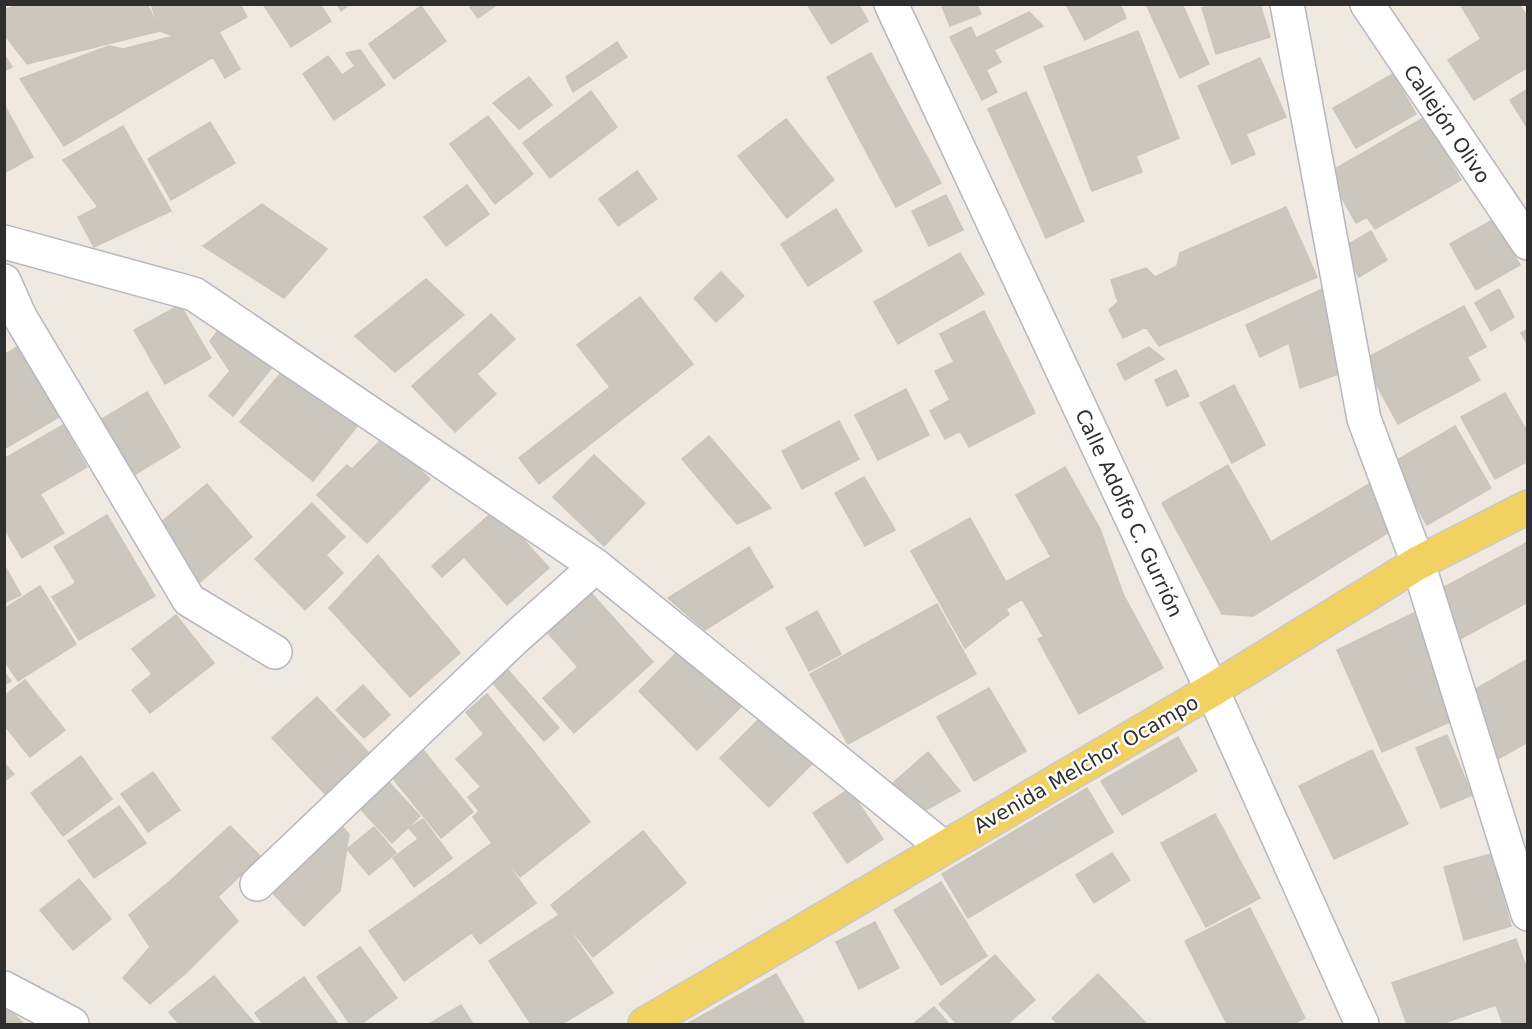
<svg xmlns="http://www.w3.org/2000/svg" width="1532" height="1029" font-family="'DejaVu Sans',sans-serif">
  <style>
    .building { fill: #cbc7bf; stroke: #cbc5ba; stroke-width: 1.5 }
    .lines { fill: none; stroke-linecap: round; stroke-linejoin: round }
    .minor-casing { stroke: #b4b7c1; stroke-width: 36 }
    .major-casing { stroke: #c9c9c9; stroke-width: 36 }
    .minor { stroke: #fff; stroke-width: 33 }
    .major { stroke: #f2d163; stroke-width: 33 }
    .labels { text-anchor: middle; stroke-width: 5; stroke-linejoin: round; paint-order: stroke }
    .street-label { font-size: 20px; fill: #2e2e2e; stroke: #fff }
  </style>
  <rect width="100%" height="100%" fill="#efe9e1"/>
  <!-- building -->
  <path class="building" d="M16 4H147L160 31 27 64 4 34V11Z
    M151 4H240L247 17 219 32 240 69 225 78 213 57 64 146 20 79 109 46 123 49 174 36 160 31Z
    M263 4H320L331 21 291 47Z
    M337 4H350L341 11Z
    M468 4H498L478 18Z
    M807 4H858L868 21 831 44Z
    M941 4H977L981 14 950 26Z
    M1066 4H1120L1126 18 1085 40Z
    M1151 4H1182L1209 64 1180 78 1147 6Z
    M1212 4H1260L1270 37 1216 54 1202 8Z
    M1460 4H1519L1528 18V67L1474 100 1448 60 1481 39Z
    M421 6 446 41 394 79 369 44Z
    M1029 12 1043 26 994 50 1001 62 986 70 997 92 982 100 950 37 971 27 976 38Z
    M1138 31 1179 138 1136 156 1142 172 1092 191 1044 67Z
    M617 42 627 57 573 92 566 77Z
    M360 50 385 85 334 120 303 74 328 56 342 75 355 66 346 53Z
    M871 53 906 118 861 142 827 77Z
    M4 54 12 67 4 71Z
    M1260 58 1286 117 1246 134 1255 154 1232 164 1198 86Z
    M1393 74 1416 114 1356 148 1333 108Z
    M529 77 552 105 519 129 493 103Z
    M1528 89V129L1510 100Z
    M591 91 617 127 550 178 523 143Z
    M1026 92 1084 221 1046 238 988 109Z
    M6 108 33 157 4 173V109Z
    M488 116 533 174 495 204 450 144Z
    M1425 117 1461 180 1375 229 1367 217 1356 223 1328 173Z
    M906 118 941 183 896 207 861 142Z
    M786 119 834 180 787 218 738 156Z
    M210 122 235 163 171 200 148 159Z
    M123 126 171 211 94 247 78 217 98 207 63 160Z
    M637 171 657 199 618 226 599 199Z
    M467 185 489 214 446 246 424 217Z
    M946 195 963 230 929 246 912 211Z
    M262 204 327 249 284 298 203 246Z
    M1286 207 1317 277 1159 346 1146 327 1123 338 1109 310 1118 302 1111 280 1146 268 1155 277 1177 266 1180 253Z
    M836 209 862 251 808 286 781 244Z
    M1494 219 1520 265 1476 290 1450 244Z
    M1371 231 1387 260 1359 277 1342 248Z
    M960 253 984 294 898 344 874 302Z
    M721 272 744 296 716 322 694 298Z
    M426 279 464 315 395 372 355 336Z
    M1322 289 1341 373 1300 388 1289 343 1260 357 1246 325Z
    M1499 289 1514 317 1491 331 1475 303Z
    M640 297 693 364 539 484 519 458 610 387 577 345Z
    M180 305 211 358 165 384 134 330Z
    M1464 306 1486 347 1467 357 1480 380 1398 424 1363 360Z
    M984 311 1035 413 969 447 960 431 945 439 930 411 950 400 935 371 954 362 940 334Z
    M491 314 515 339 477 374 496 394 455 432 412 386Z
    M227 319 278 360 233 416 209 396 230 371 210 341Z
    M1528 329V345L1521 333Z
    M19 346 59 417 4 449V355Z
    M1149 347 1164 359 1125 380 1117 364Z
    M285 368 357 426 313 481 240 422Z
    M1176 370 1189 396 1167 406 1155 380Z
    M1234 385 1265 445 1232 463 1200 403Z
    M906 389 929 435 878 460 855 415Z
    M147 392 180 447 121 483 87 428Z
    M1505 393 1528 433V461L1495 479 1461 417Z
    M839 421 859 459 802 489 782 451Z
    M63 425 87 467 40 494 64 533 22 558 4 528V459Z
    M1455 426 1491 488 1427 525 1392 463Z
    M385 436 430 479 367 543 317 495 347 465 352 469Z
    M709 436 771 508 737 524 682 459Z
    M594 455 645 503 604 546 553 497Z
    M1228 465 1271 542 1369 484 1389 532 1253 616 1222 614 1162 503Z
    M1065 467 1100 529 1051 557 1016 495Z
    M864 477 895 530 865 546 835 493Z
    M207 484 252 537 199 583 153 529Z
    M312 503 345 537 326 555 343 573 305 610 255 559Z
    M496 509 549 568 507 605 464 557 442 577 432 566Z
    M107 515 155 596 79 640 52 597 76 583 54 547Z
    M970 518 1006 582 1100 529 1123 594 1043 636 1022 599 1006 609 1009 614 965 648 911 551Z
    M1528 542V602L1460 639 1435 592Z
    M749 547 773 587 705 630 668 598Z
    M378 555 460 653 410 697 329 608Z
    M6 568 21 595 4 603V569Z
    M584 585 653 662 574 733 543 698 578 667 540 624Z
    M40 586 76 644 18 681 4 660V609Z
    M1123 594 1163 668 1079 714 1038 639Z
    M937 604 976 674 848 744 810 674Z
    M1420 610 1454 720 1382 752 1337 650Z
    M817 611 841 654 809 671 786 628Z
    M176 615 214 663 150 713 132 690 152 674 132 649Z
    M681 648 741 707 697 750 639 691Z
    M1528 659V742L1489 764 1472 691Z
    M500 661 559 728 544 741 484 673Z
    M4 672 11 681 4 685Z
    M25 680 65 730 30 757 4 725V696Z
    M363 685 390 715 364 738 336 710Z
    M989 688 1026 751 974 781 937 717Z
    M487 694 530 747 481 787 456 759 484 734 466 712Z
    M317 697 368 752 325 794 272 738Z
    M762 716 812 764 769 807 720 758Z
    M1447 735 1472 795 1441 808 1416 748Z
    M1178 737 1197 771 1122 815 1101 781Z
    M416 741 473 812 441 838 391 776Z
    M530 747 590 822 520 877 492 843 473 817 479 811 468 797Z
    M1372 750 1408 824 1334 859 1299 786Z
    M928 752 960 791 922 812 893 783Z
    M81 756 112 799 63 836 31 793Z
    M4 763 14 774 4 781Z
    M153 772 180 810 148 832 121 794Z
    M384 777 420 816 392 843 355 803Z
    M1087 788 1113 832 968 918 942 874Z
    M849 789 883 839 847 863 813 813Z
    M119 806 146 843 94 878 68 841Z
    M1215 814 1260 898 1206 927 1161 843Z
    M423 819 452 858 414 887 393 858 418 839 409 828Z
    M336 820 349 834 340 891 304 926 266 886Z
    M230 826 260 856 218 897 238 921 187 972 150 1004 123 978 150 947 129 915 170 881Z
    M374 827 396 853 369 875 347 849Z
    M643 831 686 883 593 957 551 905Z
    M492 843 536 903 480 944 436 884Z
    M1112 853 1130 880 1094 903 1076 875Z
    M1491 854 1511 926 1464 940 1444 867Z
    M79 879 111 919 73 950 40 910Z
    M941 882 987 956 941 985 894 910Z
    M436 884 471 933 404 981 369 931Z
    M1250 908 1305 1018 1293 1024H1227L1185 941Z
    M559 915 613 993 562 1024H531L489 961Z
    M875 922 899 968 859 989 836 942Z
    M1516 939 1528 972V1024H1503L1496 1005 1441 1024H1407L1392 983Z
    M360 947 397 998 361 1024H350L317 977Z
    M995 955 1035 1000 1007 1024H957L939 1004Z
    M776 974 805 1024H687Z
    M1098 974 1147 1024H1058L1052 1018Z
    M214 976 255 1024H179L169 1012Z
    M304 977 338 1024H263L255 1013Z
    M461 1005 473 1024H429Z
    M5 1006 24 1024H4Z
    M934 1007 949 1024H913Z"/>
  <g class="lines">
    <!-- minor casing -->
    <g class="minor-casing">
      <path id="minor" d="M891 4 1212 690 1362 1024
        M1287 4 1364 419 1418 563 1528 914
        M1367 4 1528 243
        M4 242 194 294 596 566 943 847
        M4 281 20 317 189 600 275 652
        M257 884 513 640 596 566
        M4 988 72 1024"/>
    </g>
    <!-- major casing -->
    <g class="major-casing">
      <path id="major" d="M645 1024 1212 690 1418 563 1528 507"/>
    </g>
    <!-- minor -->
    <use href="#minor" class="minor"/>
    <!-- major -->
    <use href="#major" class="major"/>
  </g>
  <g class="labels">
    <!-- street labels -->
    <g class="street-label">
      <text transform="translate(1447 124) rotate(56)" y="7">Callejón Olivo</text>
      <text transform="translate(1129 513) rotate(65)" y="7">Calle Adolfo C. Gurrión</text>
      <text transform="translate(1086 764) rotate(-30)" y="7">Avenida Melchor Ocampo</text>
    </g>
  </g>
  <!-- border -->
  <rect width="1532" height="1029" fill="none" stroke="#2e2e2e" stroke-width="12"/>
</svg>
